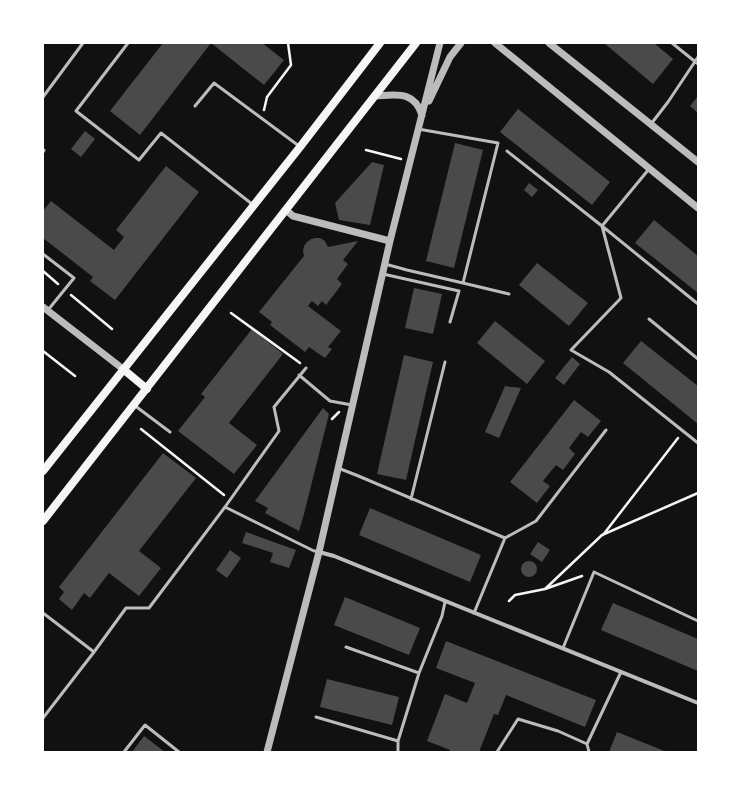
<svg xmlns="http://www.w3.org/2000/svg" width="741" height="795" font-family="'Fira Sans',sans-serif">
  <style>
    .building { fill: #4a4a4a }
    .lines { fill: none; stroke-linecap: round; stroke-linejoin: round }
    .path { stroke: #f5f5f5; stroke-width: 2.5 }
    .service { stroke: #bcbcbc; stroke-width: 3 }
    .minor { stroke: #bcbcbc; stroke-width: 4 }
    .tertiary { stroke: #bcbcbc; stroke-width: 7 }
    .secondary { stroke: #f5f5f5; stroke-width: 8 }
  </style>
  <rect width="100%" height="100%" fill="#111"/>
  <!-- building -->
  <path class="building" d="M163 43H262L284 60 264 85 211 43 140 135 110 111Z
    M604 43H654L673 59 653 84Z
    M698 96V113L690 106Z
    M518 109 610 182 592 205 500 132Z
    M85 131 95 139 81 157 71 149Z
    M455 143 483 150 454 268 426 261Z
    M372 162 384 165 370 225 339 220 335 203Z
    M166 166 199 192 115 300 90 281 93 277 43 238V211L51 201 114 250 124 237 116 230Z
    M529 183 538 190 532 197 524 190Z
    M654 220 698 256V293L635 243Z
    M316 238H320L325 241 328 247 358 241 343 260 348 264 337 279 342 284 326 305 322 301 318 306 312 301 308 306 341 331 328 347 332 349 325 358 309 347 305 352 270 325 272 322 259 312 304 256 303 251 304 246 307 242 311 239Z
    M537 263 588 303 569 326 519 285Z
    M414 288 442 294 433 334 405 328Z
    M495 321 545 361 527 384 477 343Z
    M252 329 283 354 229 423 257 445 234 474 178 431 205 397 201 394Z
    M641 341 698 386V424L623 363Z
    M404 355 433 362 406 480 377 474Z
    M572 357 580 364 564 385 555 378Z
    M505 386 521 388 499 438 485 432Z
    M574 400 601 421 588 437 581 432 569 448 575 454 563 470 556 465 543 481 550 486 537 503 510 482Z
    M323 408 329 414 304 514 299 531 265 513 268 508 255 501Z
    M163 453 196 478 139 551 161 568 139 596 109 573 90 598 84 593 72 610 59 599 64 592 59 587Z
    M370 508 481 555 470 582 359 535Z
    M246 532 296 550 289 568 270 562 273 553 242 543Z
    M538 542 550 550 542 562 530 554Z
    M230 550 241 558 227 578 216 570Z
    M521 569a8 8 0 1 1 16 0a8 8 0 1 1-16 0Z
    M345 597 420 628 409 655 334 625Z
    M613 603 698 639V671L601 630Z
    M446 641 596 700 585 727 506 695 498 715 494 714 479 752H449L450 750 427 741 445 694 467 703 475 683 436 668Z
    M327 679 399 697 392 725 320 707Z
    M617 732 667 752H609Z
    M144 736 165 752H132Z"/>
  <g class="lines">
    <!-- path -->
    <path class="path" d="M264 110 267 97 291 65 288 43
      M366 150 401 159
      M43 271 58 284
      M71 295 112 329
      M231 313 300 363
      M43 351 75 376
      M332 419 339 412
      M141 429 224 495
      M603 535 678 438
      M545 589 602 535 698 493
      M509 601 515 595 545 589 582 576"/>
    <!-- service -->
    <path class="service" d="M128 43 76 111 139 160 161 133 252 204
      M672 43 698 64
      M43 97 83 43
      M195 106 214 83 299 146
      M651 124 668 102 698 57
      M507 151 602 226 698 304
      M43 152 44 150
      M649 169 602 226 621 298 571 350 609 372 698 443
      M43 254 74 278 48 310
      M385 264 407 270 463 283 498 143 418 129
      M383 274 459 291 450 322
      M463 283 509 294
      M649 319 698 359
      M299 375 330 401 352 405
      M134 405 170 432
      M338 468 356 475 505 538 474 613
      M411 499 445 362
      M225 507 279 431 274 407 306 368
      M505 538 536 521 606 430
      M43 613 94 652
      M346 647 419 673
      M563 648 594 572 698 621
      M316 717 398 741
      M43 718 94 652 126 608H149L225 507 314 551H318
      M124 752 145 725 179 752
      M398 752V741L419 673 442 616 445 602
      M497 752 518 719 558 731 587 744
      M589 752 587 744 621 672"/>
    <!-- minor -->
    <path class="minor" d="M319 552 334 556 698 703"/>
    <!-- tertiary -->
    <path class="tertiary" d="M495 43 698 208
      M549 43 698 162
      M375 96C396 95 414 90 422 115
      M429 101 450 57 461 43
      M286 210 293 216 390 241
      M43 307 123 369
      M267 752 319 552 390 241 440 43"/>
    <!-- secondary -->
    <path class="secondary" d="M123 369 147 389
      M43 471 300 147 380 43
      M43 521 416 43"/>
  </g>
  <!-- border -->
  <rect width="741" height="795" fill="none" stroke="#ffffff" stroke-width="88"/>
</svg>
